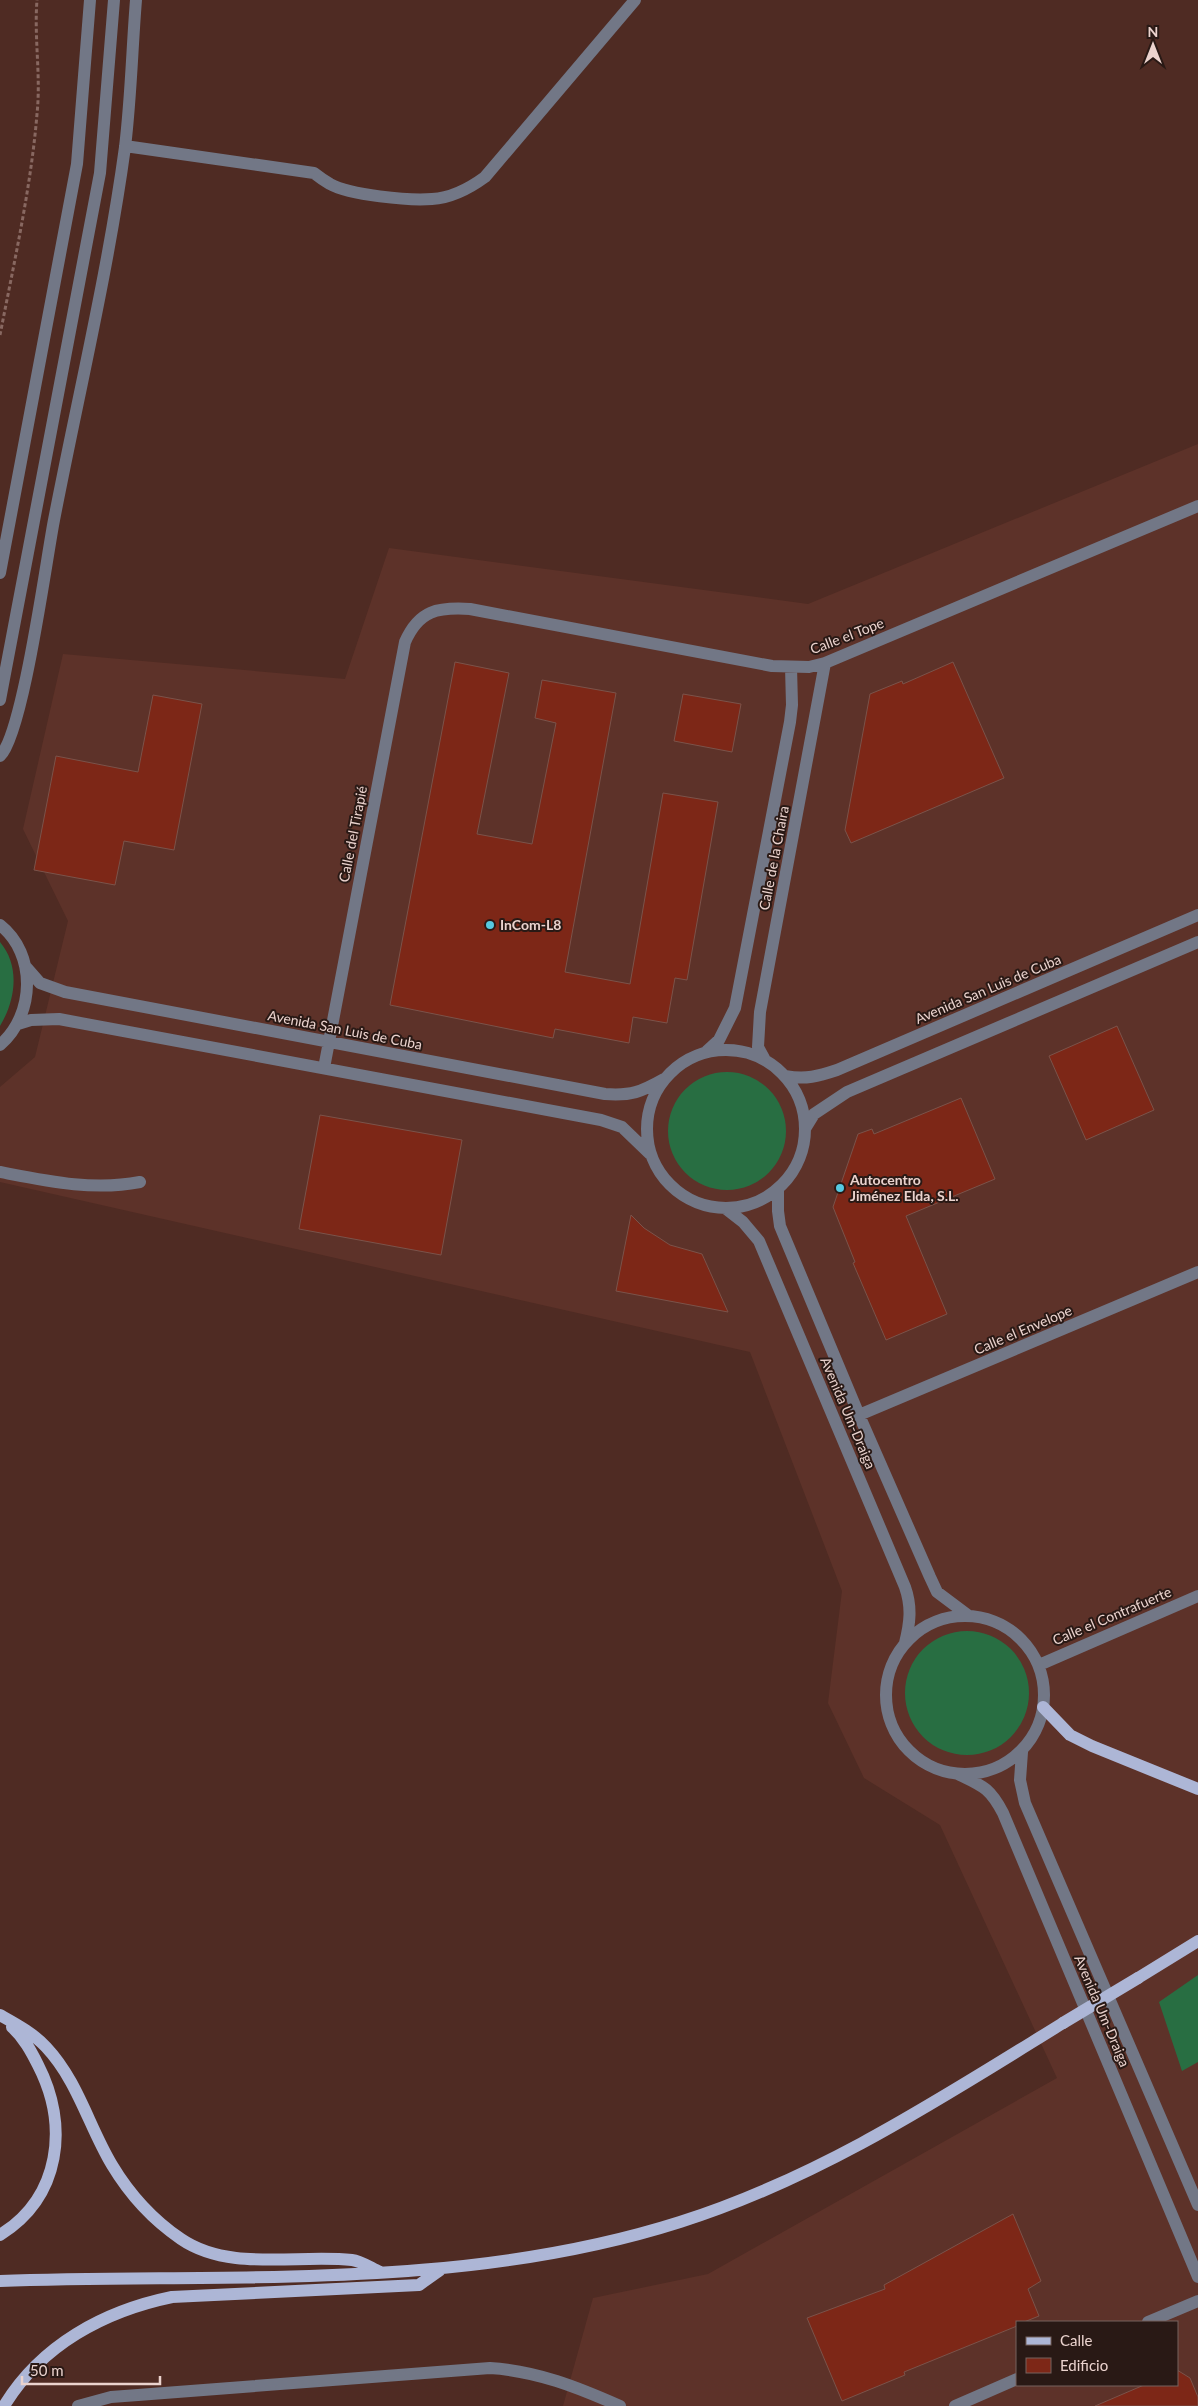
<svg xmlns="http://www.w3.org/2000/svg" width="1198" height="2406" font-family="Lato,sans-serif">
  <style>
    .built { fill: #5d3229; fill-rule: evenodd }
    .green { fill: #286e42 }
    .building { fill: #7d2717; stroke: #7b534a }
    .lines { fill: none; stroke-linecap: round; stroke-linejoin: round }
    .path { stroke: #886861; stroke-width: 3; stroke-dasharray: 4 2.5; stroke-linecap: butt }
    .minor { stroke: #727786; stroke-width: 12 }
    .major { stroke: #adb6d6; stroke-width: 12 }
    .major-bridge { stroke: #adb6d6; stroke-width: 12 }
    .poi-dot { fill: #56c9e0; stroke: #291915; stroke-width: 2 }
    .labels { text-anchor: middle; stroke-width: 4; stroke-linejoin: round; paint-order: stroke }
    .street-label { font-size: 14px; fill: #ebd3ce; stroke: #291915 }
    .poi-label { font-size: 14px; font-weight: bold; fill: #ebd3ce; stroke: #291915; text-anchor: start }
  </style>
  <rect width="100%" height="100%" fill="#4f2b23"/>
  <!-- built -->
  <path class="built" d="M1198 444V2406H563L593 2298 708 2274 1057 2078 940 1825 864 1778 828 1703 842 1591 750 1352 0 1182V1087L35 1057 68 921 23 829 63 654 345 679 389 548 808 604ZM1017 2322H1177V2385H1017Z"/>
  <!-- green -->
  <path class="green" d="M0 942C21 967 15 1001 0 1026Z
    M668 1131a59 59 0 1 1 118 0a59 59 0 1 1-118 0Z
    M905 1693a62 62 0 1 1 124 0a62 62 0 1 1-124 0Z
    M1198 1975V2062L1182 2071 1159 2002Z"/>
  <!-- building -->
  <path class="building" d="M455 662 509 673 477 834 532 844 556 723 535 718 542 680 616 693 565 972 630 984 663 793 718 802 687 980 675 978 667 1023 633 1017 629 1043 555 1029 553 1038 390 1005Z
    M953 662 1004 778 851 843 845 830 870 694 902 681 903 684Z
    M683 694 741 704 732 752 674 741Z
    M153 695 202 704 174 850 124 841 115 885 34 870 56 756 138 772Z
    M1117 1026 1154 1110 1086 1140 1049 1056Z
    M961 1098 995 1179 906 1216 947 1314 886 1340 853 1263 855 1262 833 1207 858 1134 872 1129 874 1134Z
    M320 1115 462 1140 441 1255 299 1229Z
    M631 1215 644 1228 670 1245 702 1254 728 1312 616 1291Z
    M1013 2214 1041 2281 1028 2289 1039 2316 1024 2322H1017V2326L904 2372 905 2375 842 2401 807 2318 885 2289 884 2285Z
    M1177 2370 1190 2378 1198 2397V2406H1095L1144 2385H1177Z"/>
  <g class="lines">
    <!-- path -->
    <path class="path" d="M0 335C14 263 31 187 37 114 41 76 34 38 37 0"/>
    <!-- minor -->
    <path class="minor" d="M125 146 314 173C319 177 325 181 330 184 350 195 409 201 432 199 451 198 470 188 485 177L635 0
      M0 573 77 164 90 0
      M0 700 100 173 114 0
      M0 756C23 734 46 561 54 520 78 396 108 272 125 147 131 98 132 49 136 0
      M0 925C37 954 35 1015 0 1045
      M26 967 40 983 65 992 605 1094C631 1096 641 1092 664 1079
      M18 1024 31 1020 59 1019 601 1120 622 1127 650 1154
      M647 1129a79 79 0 1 1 158 0a79 79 0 1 1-158 0Z
      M707 1051 719 1040 735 1008 790 722 792 705 791 667
      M764 1058 758 1047 760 1012 825 663
      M324 1068 405 642C419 610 438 607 470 609L772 666 809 667 825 663 1198 506
      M786 1076C805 1080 819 1076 837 1070L1198 915
      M806 1127 814 1114 847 1092 1198 942
      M0 1172C47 1181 93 1191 140 1182
      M778 1190V1211L780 1226 859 1415 930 1577 937 1592 969 1616
      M725 1208 743 1222 759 1241 905 1587C912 1607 910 1623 905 1643
      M859 1415 1198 1272
      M886 1695a79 79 0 1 1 158 0a79 79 0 1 1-158 0Z
      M1039 1665 1198 1596
      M1022 1752 1020 1780 1025 1803 1198 2205
      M958 1774C983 1786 990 1788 1003 1813L1198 2277
      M1148 2322 1198 2301
      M78 2406 111 2397 138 2395 490 2368C537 2371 577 2387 620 2406
      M955 2406 1017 2379"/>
    <!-- major -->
    <path class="major" d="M1043 1707 1070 1735 1092 1746 1198 1789
      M1138 1978 1198 1941
      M0 2015C16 2024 33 2033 46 2047 78 2081 89 2127 112 2165 130 2195 153 2220 181 2239 229 2272 298 2254 352 2260 361 2261 371 2268 380 2272
      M0 2235C61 2197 69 2125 38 2065 31 2051 24 2038 12 2027
      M0 2281C228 2273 460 2292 680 2222 819 2178 940 2099 1063 2023
      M4 2406C41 2345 104 2311 172 2297L419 2285 440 2270"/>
    <!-- major-bridge -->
    <path class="major-bridge" d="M1063 2023 1138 1978"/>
  </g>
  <!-- markers -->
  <g class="poi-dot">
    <circle cx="490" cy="925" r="5"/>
    <circle cx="840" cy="1188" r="5"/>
  </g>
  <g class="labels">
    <!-- street labels -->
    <g class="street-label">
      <text transform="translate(847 636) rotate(-21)" y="5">Calle el Tope</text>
      <text transform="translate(353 834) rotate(-79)" y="5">Calle del Tirapié</text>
      <text transform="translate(774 858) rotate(-79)" y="5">Calle de la Chaira</text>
      <text transform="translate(988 989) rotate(-23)" y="5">Avenida San Luis de Cuba</text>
      <text transform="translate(345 1030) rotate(11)" y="5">Avenida San Luis de Cuba</text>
      <text transform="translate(1023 1330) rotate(-23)" y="5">Calle el Envelope</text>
      <text transform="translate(848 1413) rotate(67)" y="5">Avenida Um-Draiga</text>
      <text transform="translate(1112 1616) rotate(-23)" y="5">Calle el Contrafuerte</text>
      <text transform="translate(1102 2011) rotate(67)" y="5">Avenida Um-Draiga</text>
    </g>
    <!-- poi labels -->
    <g class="poi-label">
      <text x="500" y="930">InCom-L8</text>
      <text x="850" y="1185">Autocentro<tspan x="850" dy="16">Jiménez Elda, S.L.</tspan></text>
    </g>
  </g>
  <!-- legend -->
  <rect x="1016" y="2321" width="162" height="65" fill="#291915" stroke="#77635f"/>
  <rect x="1026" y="2337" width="25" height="8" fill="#adb6d6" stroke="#77635f"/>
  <text x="1060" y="2346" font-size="15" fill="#ebd3ce">Calle</text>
  <rect x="1026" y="2358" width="25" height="15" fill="#7d2717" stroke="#77635f"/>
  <text x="1060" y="2371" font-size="15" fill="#ebd3ce">Edificio</text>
  <!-- north arrow -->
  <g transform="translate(1153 45)" stroke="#291915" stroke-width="4" paint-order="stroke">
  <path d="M0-4L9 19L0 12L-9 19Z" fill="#ebd3ce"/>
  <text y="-8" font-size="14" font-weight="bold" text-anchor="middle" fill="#ebd3ce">N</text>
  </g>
  <!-- scale -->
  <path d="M22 2376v8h138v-8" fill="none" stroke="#ebd3ce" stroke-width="2.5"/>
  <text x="30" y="2376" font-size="15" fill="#ebd3ce" stroke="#291915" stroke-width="4" paint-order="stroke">50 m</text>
</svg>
